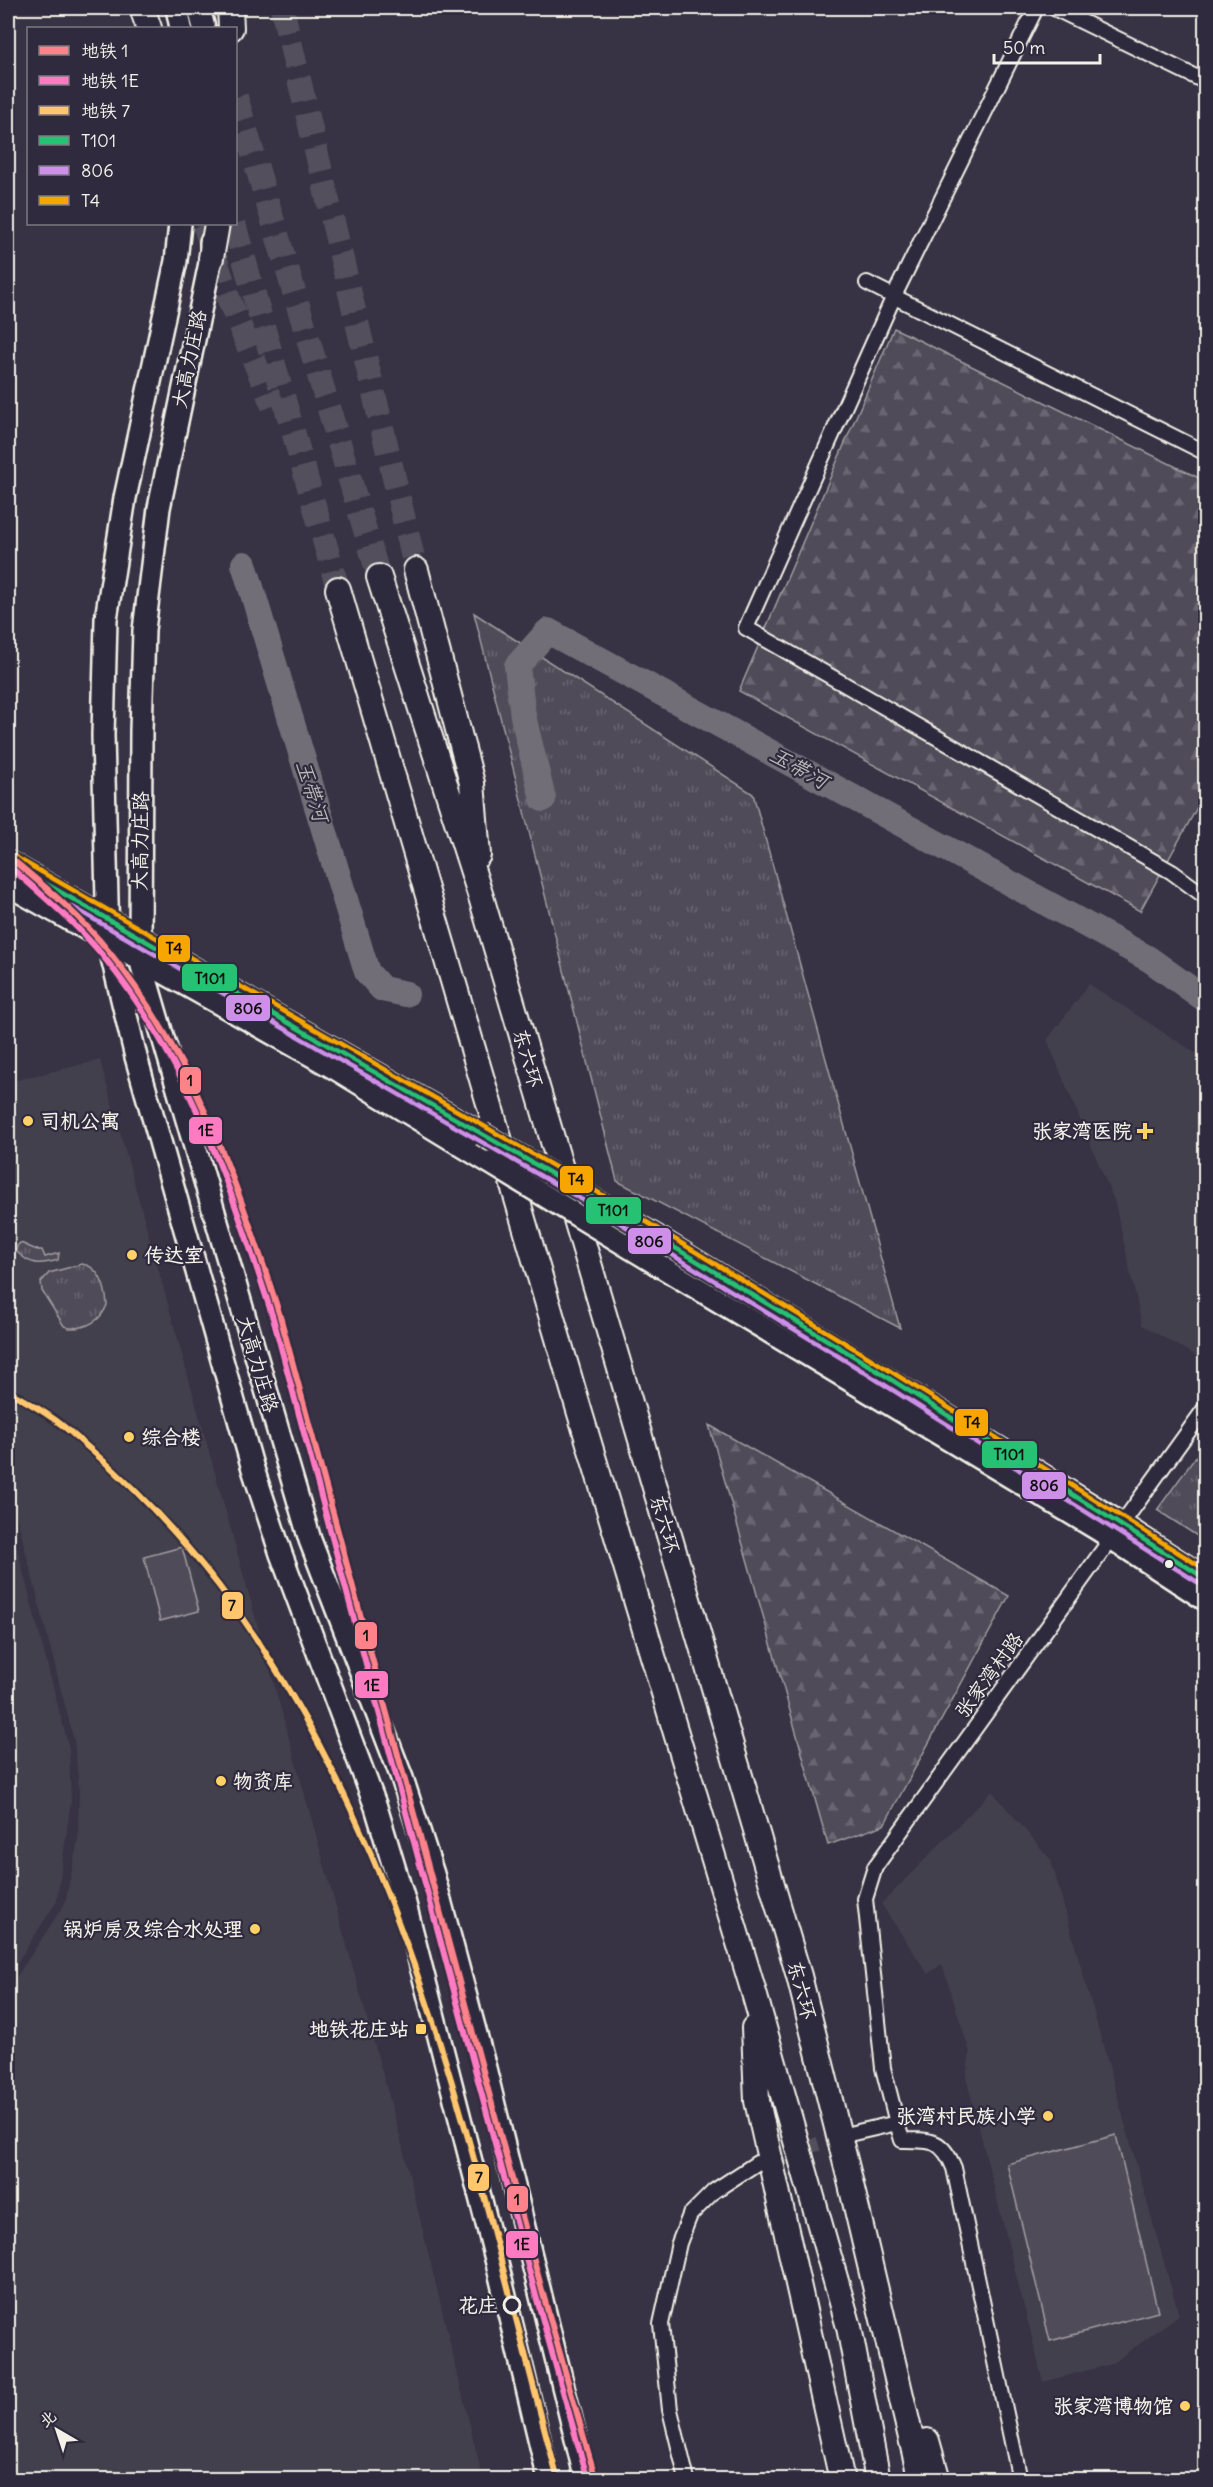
<svg xmlns="http://www.w3.org/2000/svg" width="1213" height="2487" font-family="Delius,'LXGW WenKai TC',sans-serif">
  <style>
    .built { fill: #433f4e }
    .grass { fill: url(#grass-tufts); stroke: #a29ea0; stroke-width: 1.5 }
    .forest { fill: url(#forest-firs); stroke: #a29ea0; stroke-width: 1.5 }
    .park { fill: #504b59; stroke: #a29ea0; stroke-width: 1.5 }
    .lines { fill: none; stroke-linecap: round; stroke-linejoin: round }
    .river { stroke: #726e77; stroke-width: 26 }
    .minor-tunnel { stroke: #534f5d; stroke-width: 14; stroke-dasharray: 14 7; stroke-linecap: butt }
    .motorway-tunnel { stroke: #534f5d; stroke-width: 24; stroke-dasharray: 24 12; stroke-linecap: butt }
    .minor-casing { stroke: #f4f1e8; stroke-width: 18 }
    .primary-casing { stroke: #f4f1e8; stroke-width: 26 }
    .motorway-casing { stroke: #f4f1e8; stroke-width: 28 }
    .minor { stroke: #2f2a3d; stroke-width: 14 }
    .primary { stroke: #2f2a3d; stroke-width: 21 }
    .motorway { stroke: #2f2a3d; stroke-width: 24 }
    .primary-bridge-casing { stroke: #f4f1e8; stroke-width: 26; stroke-linecap: butt }
    .primary-bridge { stroke: #2f2a3d; stroke-width: 21 }
    .bus-1-casing { stroke: #2f2a3d; stroke-width: 9 }
    .bus-2-casing { stroke: #2f2a3d; stroke-width: 9 }
    .bus-3-casing { stroke: #2f2a3d; stroke-width: 9 }
    .bus-1 { stroke: #26c172; stroke-width: 4.5 }
    .bus-2 { stroke: #ce8fe9; stroke-width: 4.5 }
    .bus-3 { stroke: #f7a600; stroke-width: 4.5 }
    .metro-1-casing { stroke: #2f2a3d; stroke-width: 10 }
    .metro-2-casing { stroke: #2f2a3d; stroke-width: 10 }
    .metro-3-casing { stroke: #2f2a3d; stroke-width: 10 }
    .metro-1 { stroke: #fd828a; stroke-width: 6 }
    .metro-2 { stroke: #fe7ac1; stroke-width: 6 }
    .metro-3 { stroke: #ffc66e; stroke-width: 6 }
    .poi-dot { fill: #ffd166; stroke: #2f2a3d; stroke-width: 2 }
    .bus-dot { fill: #f4f1e8; stroke: #2f2a3d; stroke-width: 2 }
    .stop-dot { fill: #2f2a3d; stroke: #f4f1e8; stroke-width: 3 }
    .labels { text-anchor: middle; stroke-width: 4.5; stroke-linejoin: round; paint-order: stroke }
    .street-label { font-size: 20px; fill: #f4f1e8; stroke: #2f2a3d }
    .poi-label { font-size: 20px; font-weight: bold; fill: #f4f1e8; stroke: #2f2a3d; text-anchor: end }
    .stop-label { font-size: 20px; font-weight: bold; fill: #f4f1e8; stroke: #2f2a3d; text-anchor: end }
    .water-label { font-size: 21px; font-style: italic; fill: #bab6b5; stroke: #2f2a3d }
    .line-badge { stroke: #2f2a3d; stroke-width: 2 }
    .pale-badge-label { font-size: 16px; text-anchor: middle; font-weight: bold; fill: #111 }
  </style>
  <defs>
    <pattern id="grass-tufts" width="24" height="20" patternUnits="userSpaceOnUse" patternTransform="scale(1.5)"><rect width="24" height="20" fill="#504b59"/><path d="M3 7l-1-3M5 7V3M7 7l1-3M15 17l-1-3M17 17v-4M19 17l1-3" fill="none" stroke="#6a6571"/></pattern>
    <pattern id="forest-firs" width="22" height="20" patternUnits="userSpaceOnUse" patternTransform="scale(1.5)"><rect width="22" height="20" fill="#504b59"/><path d="M5 1l3.5 6h-7zM16 11l3.5 6h-7z" fill="#6a6571"/></pattern>
  </defs>
  <rect width="100%" height="100%" fill="#373244"/>
  <filter id="ink" filterUnits="userSpaceOnUse"><feTurbulence type="fractalNoise" baseFrequency=".0167" numOctaves="2"/><feDisplacementMap in="SourceGraphic" scale="12" xChannelSelector="R" yChannelSelector="G"/><feConvolveMatrix kernelMatrix="1 2 1 2 8 2 1 2 1" color-interpolation-filters="sRGB"/></filter>
  <g filter="url(#ink)">
    <!-- built -->
    <path class="built" d="M1089 984 1205 1059V1361L1142 1325 1115 1203 1047 1040Z
      M100 1060 400 2136 483 2479H8V1990L65 1903 78 1840 79 1788 74 1741 8 1482V1082Z
      M8 1513 69 1748 71 1801 57 1901 8 1977Z
      M992 1791 1051 1860 1179 2315 1112 2364 1043 2382 966 2077 970 2053 942 1964 928 1974 881 1904Z"/>
    <!-- grass -->
    <path class="grass" d="M474 613 753 794 900 1328 617 1181Z
      M20 1243C28 1245 34 1251 42 1250L45 1257 59 1253 58 1260C39 1265 31 1266 16 1251L17 1246Z
      M82 1264C100 1266 106 1289 107 1305 101 1321 86 1329 69 1328L64 1326 42 1291 41 1282 49 1273Z
      M1205 1444V1541L1157 1510Z"/>
    <!-- forest -->
    <path class="forest" d="M894 328 1205 481V793L1140 911 739 691Z
      M709 1425 1009 1596 884 1825 828 1845Z"/>
    <!-- park -->
    <path class="park" d="M182 1547 199 1611 160 1621 144 1557Z
      M1116 2135 1158 2312 1050 2341 1007 2164Z"/>
    <g class="lines">
      <!-- river -->
      <path class="river" d="M244 564 367 972 382 989 406 994
        M543 799 523 716 517 666 548 631 1149 959 1206 1000"/>
      <!-- minor-tunnel -->
      <path class="minor-tunnel" d="M765 2160 844 2136"/>
      <!-- motorway-tunnel -->
      <path class="motorway-tunnel" d="M282 8 416 570
        M236 97 379 577
        M204 224 229 300 273 406
        M234 224 338 589"/>
      <!-- minor casing -->
      <g class="minor-casing">
        <path id="minor" d="M1036 8 894 296 746 628 1172 872 1206 897
          M1054 8 1206 82
          M867 283 1206 453
          M897 2123 902 2140C932 2140 942 2139 954 2168L1020 2480
          M849 2134 897 2123 883 2068 865 1899 875 1867C985 1714 1096 1561 1206 1407
          M687 2480 670 2410 661 2324 679 2243 690 2215 714 2191 757 2163"/>
      </g>
      <!-- primary casing -->
      <g class="primary-casing">
        <path id="primary" d="M177 8 181 28
          M199 8 204 28
          M180 224 176 261 125 498 106 619 103 735 108 941 136 1057 253 1469 281 1554 376 1807 404 1900 498 2267 549 2480
          M211 242V258L159 508 144 630 141 731 140 959 310 1540 402 1778 433 1874 485 2068 586 2480
          M8 862 482 1134
          M8 885 336 1069 489 1162
          M657 1237 1107 1515 1206 1579
          M657 1264 1099 1530 1206 1600"/>
      </g>
      <!-- motorway casing -->
      <g class="motorway-casing">
        <path id="motorway" d="M142 8 149 28
          M230 8 231 28
          M211 258 217 224
          M416 570 472 783 478 855
          M379 577 481 897 799 1976 848 2172 921 2480
          M338 589 579 1410 752 1986 849 2327 878 2480
          M754 2028 757 2101 842 2480
          M927 2441 938 2480"/>
      </g>
      <!-- minor -->
      <use href="#minor" class="minor"/>
      <!-- primary -->
      <use href="#primary" class="primary"/>
      <!-- motorway -->
      <use href="#motorway" class="motorway"/>
      <!-- primary-bridge casing -->
      <g class="primary-bridge-casing">
        <path id="primary-bridge" d="M482 1134 657 1237
          M489 1162 657 1264"/>
      </g>
      <!-- primary-bridge -->
      <use href="#primary-bridge" class="primary-bridge"/>
      <!-- bus-1 casing -->
      <g class="bus-1-casing">
        <path id="bus-1" d="M8 862 578 1189 865 1363 1206 1579"/>
      </g>
      <!-- bus-2 casing -->
      <g class="bus-2-casing">
        <path id="bus-2" d="M8 870 574 1195 861 1370 1202 1585"/>
      </g>
      <!-- bus-3 casing -->
      <g class="bus-3-casing">
        <path id="bus-3" d="M12 855 581 1182 868 1357 1206 1570"/>
      </g>
      <!-- bus-1 -->
      <use href="#bus-1" class="bus-1"/>
      <!-- bus-2 -->
      <use href="#bus-2" class="bus-2"/>
      <!-- bus-3 -->
      <use href="#bus-3" class="bus-3"/>
      <!-- metro-1 casing -->
      <g class="metro-1-casing">
        <path id="metro-1" d="M8 856C44 886 81 916 110 953 195 1059 239 1187 280 1316L543 2294 596 2480"/>
      </g>
      <!-- metro-2 casing -->
      <g class="metro-2-casing">
        <path id="metro-2" d="M8 865C41 894 75 922 103 956 189 1061 232 1191 273 1318L536 2296 588 2480"/>
      </g>
      <!-- metro-3 casing -->
      <g class="metro-3-casing">
        <path id="metro-3" d="M8 1391C22 1399 37 1407 51 1417 65 1426 77 1438 90 1449 138 1490 180 1536 219 1586 415 1845 475 2173 558 2480"/>
      </g>
      <!-- metro-1 -->
      <use href="#metro-1" class="metro-1"/>
      <!-- metro-2 -->
      <use href="#metro-2" class="metro-2"/>
      <!-- metro-3 -->
      <use href="#metro-3" class="metro-3"/>
    </g>
  </g>
  <!-- markers -->
  <g class="poi-dot">
    <circle cx="28" cy="1121" r="6"/>
    <path d="M1142 1122h6v6h6v6h-6v6h-6v-6h-6v-6h6z"/>
    <circle cx="132" cy="1255" r="6"/>
    <circle cx="129" cy="1437" r="6"/>
    <circle cx="221" cy="1781" r="6"/>
    <circle cx="255" cy="1929" r="6"/>
    <rect x="415" y="2023" width="12" height="12" rx="3"/>
    <circle cx="1048" cy="2116" r="6"/>
    <circle cx="1185" cy="2406" r="6"/>
  </g>
  <circle class="bus-dot" cx="1169" cy="1564" r="5"/>
  <circle class="stop-dot" cx="512" cy="2305" r="8"/>
  <g class="labels">
    <!-- street labels -->
    <g class="street-label">
      <text transform="translate(189 359) rotate(-78)" y="7">大高力庄路</text>
      <text transform="translate(140 841) rotate(-89)" y="7">大高力庄路</text>
      <text transform="translate(528 1058) rotate(74)" y="7">东六环</text>
      <text transform="translate(258 1364) rotate(74)" y="7">大高力庄路</text>
      <text transform="translate(665 1524) rotate(74)" y="7">东六环</text>
      <text transform="translate(989 1675) rotate(-54)" y="7">张家湾村路</text>
      <text transform="translate(802 1990) rotate(75)" y="7">东六环</text>
    </g>
    <!-- poi labels -->
    <g class="poi-label">
      <text x="40" y="1128" text-anchor="start">司机公寓</text>
      <text x="1132" y="1138">张家湾医院</text>
      <text x="144" y="1262" text-anchor="start">传达室</text>
      <text x="141" y="1444" text-anchor="start">综合楼</text>
      <text x="233" y="1788" text-anchor="start">物资库</text>
      <text x="243" y="1936">锅炉房及综合水处理</text>
      <text x="409" y="2036">地铁花庄站</text>
      <text x="1036" y="2123">张湾村民族小学</text>
      <text x="1173" y="2413">张家湾博物馆</text>
    </g>
    <!-- stop labels -->
    <g class="stop-label">
      <text x="498" y="2312">花庄</text>
    </g>
    <!-- water labels -->
    <g class="water-label">
      <text transform="translate(799 768) rotate(29)" y="7">玉带河</text>
      <text transform="translate(312 791) rotate(73)" y="7">玉带河</text>
    </g>
  </g>
  <g class="line-badge">
    <rect x="157" y="934" width="34" height="29" rx="6" fill="#f7a600"/>
    <rect x="181" y="963" width="57" height="29" rx="6" fill="#26c172"/>
    <rect x="225" y="994" width="46" height="28" rx="6" fill="#ce8fe9"/>
    <rect x="179" y="1066" width="23" height="29" rx="6" fill="#fd828a"/>
    <rect x="188" y="1116" width="35" height="29" rx="6" fill="#fe7ac1"/>
    <rect x="559" y="1165" width="35" height="29" rx="6" fill="#f7a600"/>
    <rect x="585" y="1196" width="57" height="29" rx="6" fill="#26c172"/>
    <rect x="627" y="1227" width="45" height="28" rx="6" fill="#ce8fe9"/>
    <rect x="954" y="1408" width="35" height="29" rx="6" fill="#f7a600"/>
    <rect x="981" y="1440" width="57" height="29" rx="6" fill="#26c172"/>
    <rect x="1021" y="1471" width="46" height="29" rx="6" fill="#ce8fe9"/>
    <rect x="221" y="1591" width="23" height="29" rx="6" fill="#ffc66e"/>
    <rect x="354" y="1621" width="24" height="29" rx="6" fill="#fd828a"/>
    <rect x="354" y="1670" width="35" height="29" rx="6" fill="#fe7ac1"/>
    <rect x="467" y="2163" width="23" height="29" rx="6" fill="#ffc66e"/>
    <rect x="506" y="2185" width="23" height="28" rx="6" fill="#fd828a"/>
    <rect x="505" y="2230" width="34" height="29" rx="6" fill="#fe7ac1"/>
  </g>
  <g class="pale-badge-label">
    <text x="174" y="954">T4</text>
    <text x="210" y="984">T101</text>
    <text x="248" y="1014">806</text>
    <text x="190" y="1086">1</text>
    <text x="206" y="1136">1E</text>
    <text x="576" y="1185">T4</text>
    <text x="613" y="1216">T101</text>
    <text x="649" y="1247">806</text>
    <text x="972" y="1428">T4</text>
    <text x="1009" y="1460">T101</text>
    <text x="1044" y="1491">806</text>
    <text x="232" y="1611">7</text>
    <text x="366" y="1641">1</text>
    <text x="372" y="1691">1E</text>
    <text x="479" y="2183">7</text>
    <text x="517" y="2205">1</text>
    <text x="522" y="2250">1E</text>
  </g>
  <!-- margin -->
  <rect width="1213" height="2487" fill="none" stroke="#2f2a3d" stroke-width="30"/>
  <rect x="15" y="15" width="1183" height="2457" fill="none" stroke="#f4f1e8" stroke-width="2" filter="url(#ink)"/>
  <!-- legend -->
  <rect x="27" y="27" width="210" height="198" fill="#2f2a3d" stroke="#7e7a81" stroke-width="1.5"/>
  <rect x="39" y="46" width="30" height="9" fill="#fd828a" stroke="#7e7a81" stroke-width="1.5"/>
  <text x="81" y="57" font-size="18" fill="#f4f1e8">地铁 1</text>
  <rect x="39" y="76" width="30" height="9" fill="#fe7ac1" stroke="#7e7a81" stroke-width="1.5"/>
  <text x="81" y="87" font-size="18" fill="#f4f1e8">地铁 1E</text>
  <rect x="39" y="106" width="30" height="9" fill="#ffc66e" stroke="#7e7a81" stroke-width="1.5"/>
  <text x="81" y="117" font-size="18" fill="#f4f1e8">地铁 7</text>
  <rect x="39" y="136" width="30" height="9" fill="#26c172" stroke="#7e7a81" stroke-width="1.5"/>
  <text x="81" y="147" font-size="18" fill="#f4f1e8">T101</text>
  <rect x="39" y="166" width="30" height="9" fill="#ce8fe9" stroke="#7e7a81" stroke-width="1.5"/>
  <text x="81" y="177" font-size="18" fill="#f4f1e8">806</text>
  <rect x="39" y="196" width="30" height="9" fill="#f7a600" stroke="#7e7a81" stroke-width="1.5"/>
  <text x="81" y="207" font-size="18" fill="#f4f1e8">T4</text>
  <!-- north arrow -->
  <g transform="translate(57 2430) rotate(321)" stroke="#2f2a3d" stroke-width="4.5" paint-order="stroke">
  <path d="M0-4.5L10 22L0 15L-10 22Z" fill="#f4f1e8"/>
  <text y="-9" font-size="16" font-weight="bold" text-anchor="middle" fill="#f4f1e8">北</text>
  </g>
  <!-- scale -->
  <path d="M994 54v9h106v-9" fill="none" stroke="#f4f1e8" stroke-width="3"/>
  <text x="1003" y="54" font-size="18" fill="#f4f1e8" stroke="#2f2a3d" stroke-width="4.5" paint-order="stroke">50 m</text>
</svg>
